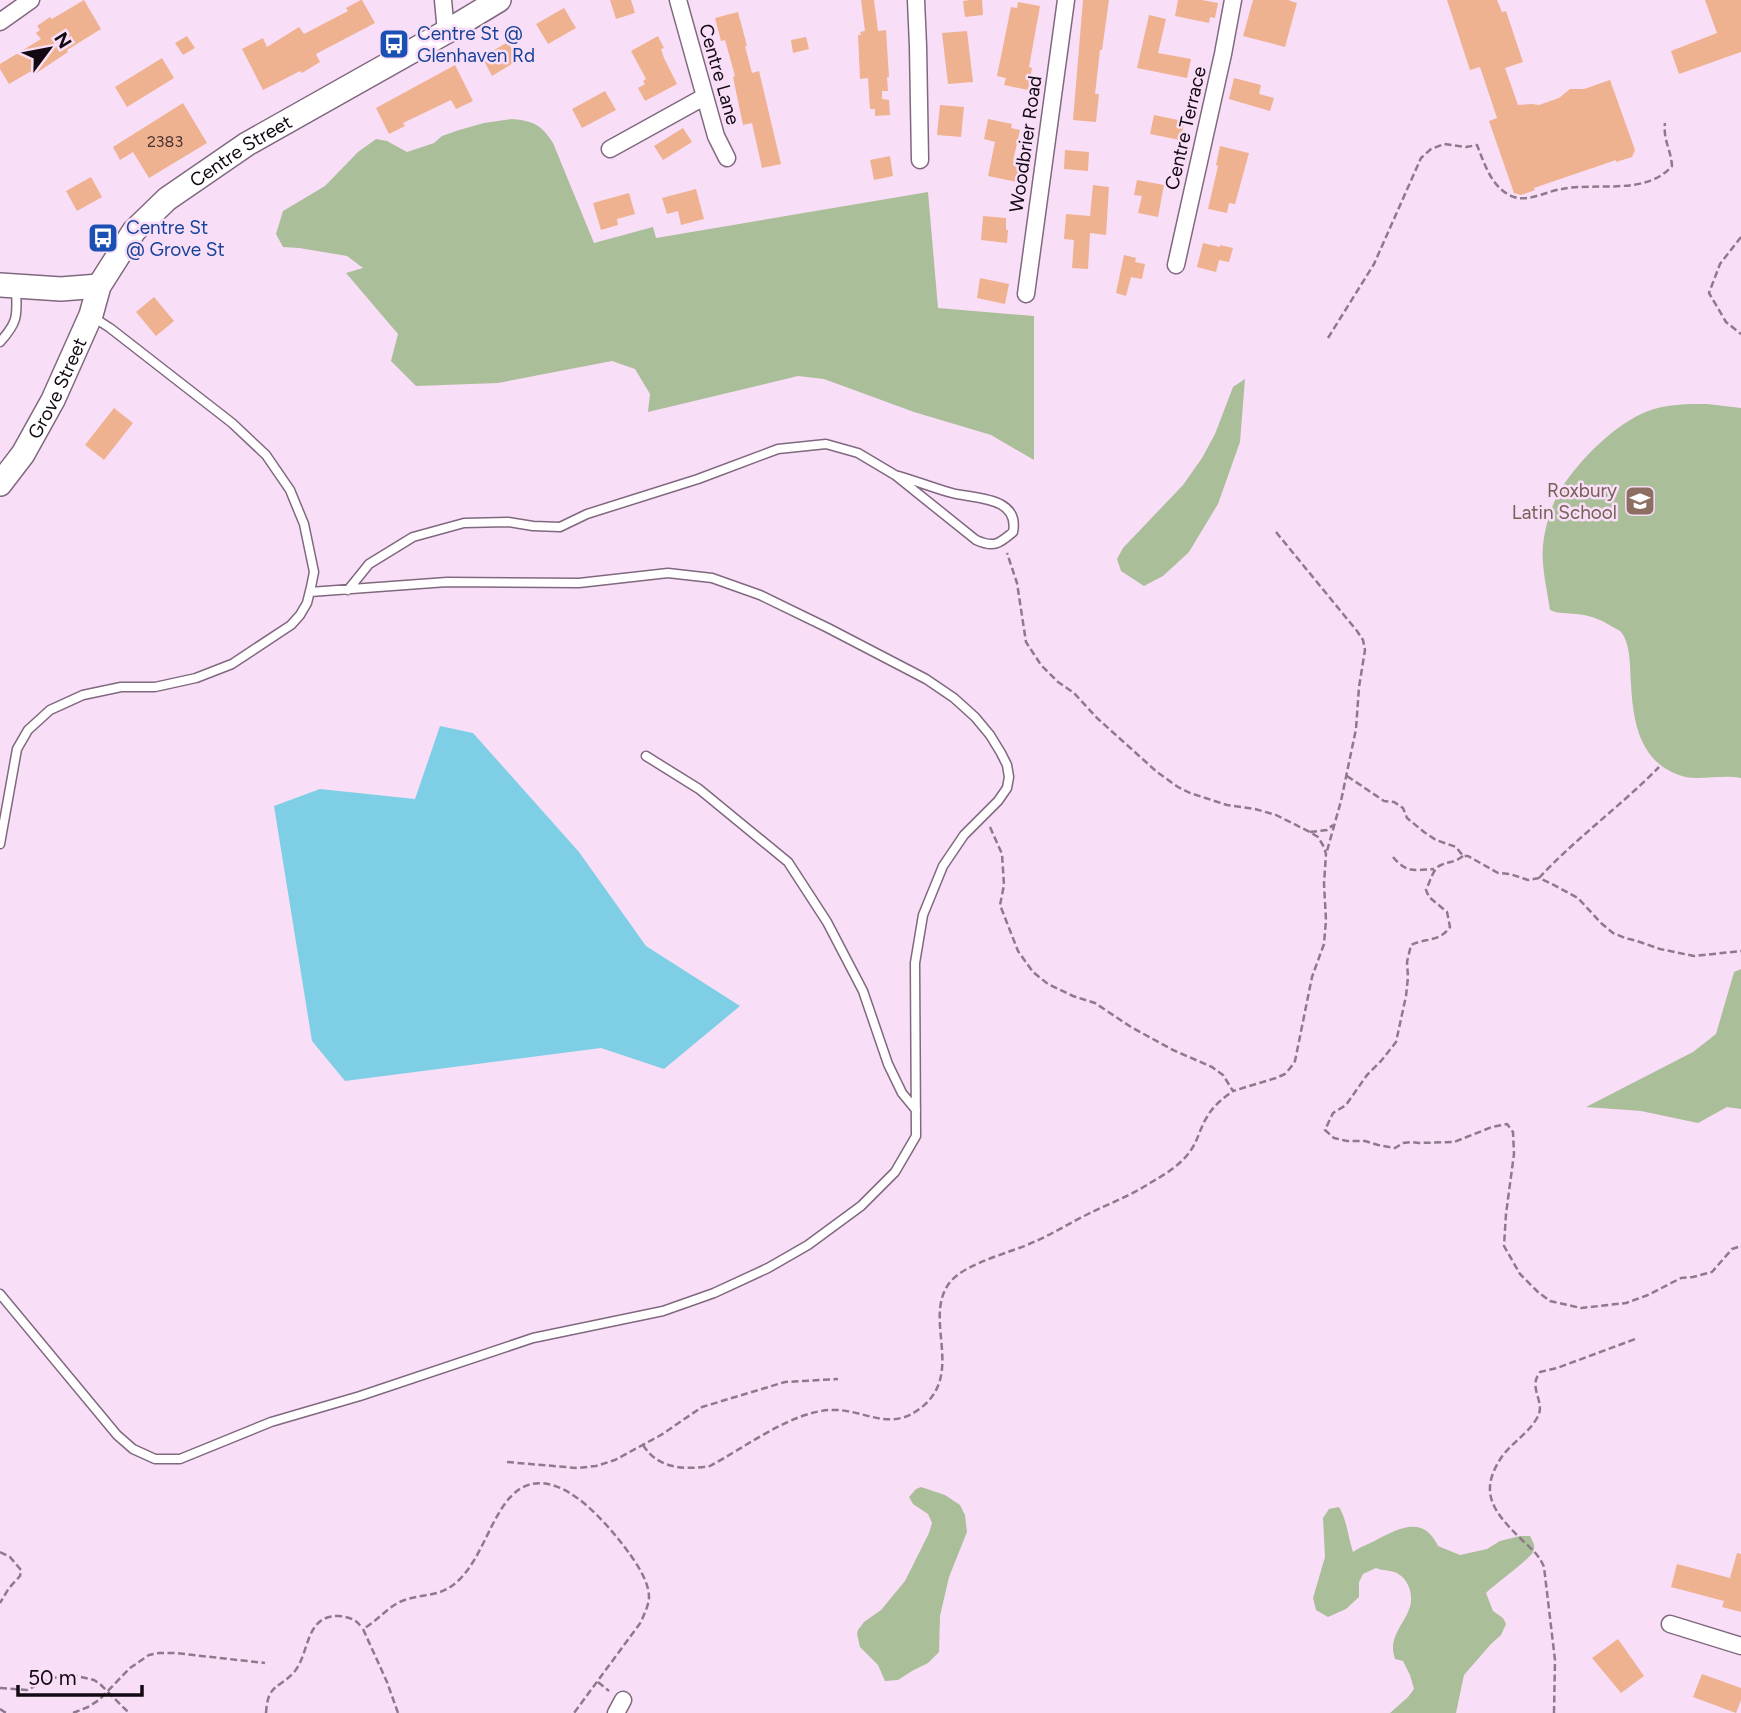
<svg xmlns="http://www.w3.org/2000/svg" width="1741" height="1713" font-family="Figtree,sans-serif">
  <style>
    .green { fill: #abbe9a }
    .water { fill: #7ecfe5 }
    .building { fill: #efb290 }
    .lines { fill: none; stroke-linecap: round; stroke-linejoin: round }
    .lane-casing { stroke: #80687f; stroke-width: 11 }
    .street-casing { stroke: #80687f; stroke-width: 19 }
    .secondary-casing { stroke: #80687f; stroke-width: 26 }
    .path { stroke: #8d7a8c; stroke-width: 2.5; stroke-dasharray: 7 3.5; stroke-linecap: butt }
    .lane { stroke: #fff; stroke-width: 8 }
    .street { stroke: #fff; stroke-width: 16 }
    .secondary { stroke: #fff; stroke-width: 23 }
    .labels { text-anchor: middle; stroke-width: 5; stroke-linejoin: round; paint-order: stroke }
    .number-label { font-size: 16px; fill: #493332 }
    .transit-label { font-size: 19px; fill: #164399; stroke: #f9def7; text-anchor: start }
    .street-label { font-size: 19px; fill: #120912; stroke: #f9def7 }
    .education-label { font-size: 19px; fill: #785e54; stroke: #f9def7; text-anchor: end }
  </style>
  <rect width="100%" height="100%" fill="#f9def7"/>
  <!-- green -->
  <path class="green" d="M512 119C533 121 541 124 553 143L594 243 653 227 656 238 928 192 938 308 1034 316V460L991 435 914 412 824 379 798 376 648 412 650 394 635 369 612 361 498 383 416 386 391 361 398 334 346 273 363 268 347 256 299 248 283 247 276 234 283 211 325 186 358 152 376 139 387 141 407 152 434 143 442 136 459 130 484 123Z
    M1245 379 1240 442 1218 504 1189 552 1163 576 1144 586 1121 571 1117 559 1123 548 1183 485 1202 458 1215 434 1233 387Z
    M1707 404 1741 408V778C1723 774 1696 781 1682 776 1640 763 1633 723 1631 684 1630 669 1631 644 1621 632 1618 629 1614 628 1611 626 1600 619 1589 615 1576 614 1567 613 1558 614 1550 610 1547 589 1541 566 1543 545 1545 527 1551 505 1561 489 1580 459 1615 424 1648 411 1666 404 1688 404 1707 404Z
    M1741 969V1109L1727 1107 1698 1123 1641 1111 1586 1107 1693 1052 1716 1034 1734 972Z
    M921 1487 945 1495 960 1505 965 1515 967 1532 949 1577 940 1616 939 1652 928 1663 912 1671 898 1680 885 1681 878 1665 860 1647 857 1634 858 1630 864 1622 881 1610 905 1581 929 1533 932 1523 928 1514 913 1504 909 1497 916 1489Z
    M1339 1507C1347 1520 1348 1537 1353 1552 1361 1546 1370 1544 1378 1539 1401 1527 1424 1516 1438 1546L1460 1555 1487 1549 1500 1541 1520 1536H1530C1533 1542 1536 1546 1533 1552 1531 1558 1494 1585 1486 1593L1493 1611 1503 1618 1506 1624 1501 1635 1491 1644 1464 1675 1456 1713H1390L1408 1697 1414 1689 1410 1675 1403 1661 1395 1659C1394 1655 1393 1652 1393 1648 1393 1625 1420 1612 1408 1585 1406 1580 1402 1576 1397 1573 1391 1570 1383 1571 1376 1568L1363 1574 1359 1582V1597L1346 1609 1328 1617 1316 1610 1313 1598 1325 1557 1323 1518 1329 1509Z"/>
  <!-- water -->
  <path class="water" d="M440 726 473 733 579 852 646 946 740 1006 664 1069 601 1048 345 1081 312 1041 274 806 320 789 415 799Z"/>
  <!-- building -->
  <path class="building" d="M84 0 101 29 67 50 68 52 35 74 33 70 9 84 0 69V64L41 39 36 33 40 30 37 26 50 17 52 19Z
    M361 0H362L375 23 316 54 320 62 302 73 300 71 263 90 242 49 263 38 267 47 299 27 304 34 348 11 346 8Z
    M610 0H631L635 13 616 19Z
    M861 0H874L878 31 886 30 889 77H887L888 91H882V99L889 100 890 115 875 116V109H870L868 78 860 79 858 35H861L860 32 865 31Z
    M970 0H982L983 15 965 17 963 1Z
    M1083 0H1109L1102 50H1100L1095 94H1099L1096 122 1073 120Z
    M1178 0H1202L1218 3 1215 18 1210 17 1209 23 1175 16Z
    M1253 0H1288L1297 3 1285 47 1243 36Z
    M1447 0H1497L1502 12 1506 11 1523 62 1505 68 1518 105 1532 104 1539 105 1559 98 1570 89H1584L1610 80 1635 150 1632 157 1616 162V160L1534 188 1535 190 1521 195 1514 193 1489 121 1497 118 1480 67 1470 70Z
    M1705 0H1741V52L1679 74 1671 51 1717 33Z
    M1018 2 1040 6 1029 67 1032 68 1028 90 1004 85 1006 78 997 76 1011 7 1017 8Z
    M564 8 576 28 548 44 536 24Z
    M738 12 747 46H745L752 73 759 71 781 164 762 168 752 123 743 125 733 77 735 76 725 40 721 41 715 18Z
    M1149 15 1166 19 1158 53 1191 59 1187 78 1137 68Z
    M967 31 973 82 948 84 942 33Z
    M187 36 195 48 183 55 175 43Z
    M658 36 664 48 661 49 664 58 677 84 645 101 638 88 645 84 643 81 646 79 631 51Z
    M806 37 809 49 793 53 791 40Z
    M508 42 518 60 492 76 482 57Z
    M162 58 174 78 127 107 115 87Z
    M455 65 473 101 456 109 451 100 403 123 405 126 389 134 376 108Z
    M1234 78 1261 85 1259 94 1274 98 1270 111 1229 99Z
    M605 91 616 110 582 128 572 109Z
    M183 103 207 143 149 178 133 152 120 160 113 147Z
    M940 105 964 107 961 137 937 135Z
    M1154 115 1178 120V123L1184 124 1180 140 1150 134Z
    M988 119 1012 124 1011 128 1020 130 1013 161 1020 163 1017 182 988 176 995 142 984 139Z
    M683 128 692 142 663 160 654 146Z
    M1220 146 1249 153 1235 204 1229 203 1227 213 1208 209 1218 166 1216 165Z
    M1065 150 1089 152 1088 171 1064 169Z
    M890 156 893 176 874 180 870 160Z
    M91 177 102 197 77 211 66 191Z
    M1137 180 1164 185 1158 217 1138 213 1142 196 1134 195Z
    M1093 185 1109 187 1106 235 1090 233 1088 269 1072 268 1074 240 1064 239 1066 214 1090 216Z
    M696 189 704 219 681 225 678 211 667 214 662 198Z
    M629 193 635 214 617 219 618 225 601 230 593 203Z
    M983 216 1006 218V230H1008L1007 243 981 240Z
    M1203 243 1220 247V245L1233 248 1229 262 1219 260 1216 272 1197 267Z
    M1124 255 1136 258 1135 262 1145 264 1142 279 1131 277 1126 296 1116 293Z
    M980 278 1009 284 1005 304 977 298Z
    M154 297 174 321 156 336 136 312Z
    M114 408 133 423 104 460 85 445Z
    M1737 1553 1741 1554V1612L1722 1607 1724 1601 1671 1587 1677 1564 1730 1578Z
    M1618 1639 1644 1676 1621 1693 1592 1658Z
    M1702 1674 1741 1688V1700L1736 1713 1693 1697Z"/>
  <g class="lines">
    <!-- lane casing -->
    <g class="lane-casing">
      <path id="lane" d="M0 342C19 321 17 315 16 288
        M348 590 369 564 413 537 464 523 508 522 533 526 560 527 587 514 698 479 778 449 826 444 858 453 895 475 976 540C994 548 999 544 1013 532 1020 496 974 499 952 493 933 488 914 480 895 475
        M646 756 699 789 788 862 827 922 863 991 888 1064 902 1093 916 1110
        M0 844 17 749 28 730 50 710 83 695 121 687H155L196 678 232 664 291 625 300 615 307 603 311 587 314 572 304 524 290 490 266 455 232 423 110 328 93 317
        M0 1294 117 1435 133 1449 155 1459H180L271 1422 360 1396 533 1338 663 1311 714 1293 768 1268 808 1245 861 1206 895 1172 916 1136 915 963 923 915 943 866 964 835 998 801 1007 788 1009 777 1007 765 1001 753 990 735 975 717 954 698 926 679 828 628 760 595 712 578 668 573 579 583 447 582 310 592"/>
    </g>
    <!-- street casing -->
    <g class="street-casing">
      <path id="street" d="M443 0 446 32
        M678 0 716 136 727 158
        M916 0 918 46 920 160
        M0 22 31 0
        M610 149 704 97
        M1176 265 1223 54 1233 0
        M1026 294 1066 0
        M1670 1624 1741 1646
        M616 1713 623 1700"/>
    </g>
    <!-- secondary casing -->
    <g class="secondary-casing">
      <g id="secondary">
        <path d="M0 285 61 289 99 286"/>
        <path id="s1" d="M0 484 23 454 53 400 91 315 99 286 134 231 167 199 247 144 446 32 499 0"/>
      </g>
    </g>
    <!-- path -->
    <path class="path" d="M1741 237 1720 264 1709 293 1726 322 1741 334
      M1328 338 1374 264 1421 158 1431 149 1444 144 1466 147 1477 145C1485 165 1492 189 1514 197 1529 202 1547 191 1562 189 1596 182 1646 196 1672 166 1671 149 1663 141 1665 123
      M1276 532 1357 631 1363 640 1365 650 1359 687 1356 729 1341 801 1327 851
      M1347 776 1384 801 1394 802 1403 808 1407 818 1424 832 1436 840 1456 847 1463 856H1468L1498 873 1510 874 1528 880 1539 878 1552 884 1578 898 1601 923 1613 933 1625 938 1637 941 1660 949 1694 956 1741 951
      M990 827 1002 854 1004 885 1000 905 1018 951 1033 972 1048 984 1073 996 1095 1003 1131 1027 1173 1050 1212 1067 1223 1075 1233 1091 1276 1078 1285 1074 1291 1067 1295 1061 1312 977 1324 944 1326 920 1324 884 1326 854 1324 847 1318 837 1310 832 1276 815 1255 809 1227 805 1190 793 1178 787 1157 772 1097 718 1074 693 1058 682 1041 665 1026 642 1017 583 1007 553
      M1310 832 1327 830 1333 825
      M1463 856C1454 863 1450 861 1441 865 1433 868 1430 882 1426 890L1429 897 1447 912 1450 927C1440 942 1425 938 1411 945L1407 962 1408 977 1406 996 1396 1042 1381 1061 1367 1075 1346 1105 1333 1113 1325 1130 1334 1138 1347 1141H1365L1378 1145 1395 1148 1403 1143 1412 1142 1419 1143 1454 1142 1492 1127 1507 1124 1513 1132 1514 1154 1506 1214 1504 1246 1520 1274 1538 1292 1550 1301 1581 1308 1626 1303 1648 1295 1681 1278 1693 1277 1712 1272 1732 1249 1741 1246
      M1393 857C1407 874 1415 870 1434 869
      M1539 878C1576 838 1621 806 1659 767
      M643 1445C658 1469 684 1470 710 1466 744 1448 791 1412 830 1410 864 1408 889 1434 922 1407 965 1372 922 1318 950 1282 967 1262 1011 1253 1036 1241 1054 1233 1070 1223 1088 1214 1108 1204 1130 1196 1150 1183 1164 1175 1181 1165 1191 1150 1198 1140 1200 1128 1207 1117 1213 1106 1223 1098 1233 1091
      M507 1462 577 1468 596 1466 615 1460 661 1435 702 1407 785 1382 838 1379
      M0 1552 10 1557 21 1570 20 1576 9 1588 0 1603
      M598 1682 609 1691
      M0 1688 27 1690 51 1678 77 1676 94 1680 101 1685 129 1713
      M0 1709 6 1713
      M73 1713 88 1707 99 1700 130 1668 149 1655 159 1653H175L265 1663
      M266 1713C268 1682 279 1690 295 1671 310 1652 305 1615 339 1616 349 1617 356 1619 362 1628
      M398 1713 387 1682 363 1629C377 1621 389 1606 402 1601 425 1592 440 1599 460 1579 480 1558 488 1528 504 1505 544 1447 604 1519 629 1553 637 1564 649 1582 649 1597 649 1605 644 1614 641 1622L574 1713
      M1554 1713 1555 1660 1544 1567C1539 1554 1530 1548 1520 1538 1494 1512 1478 1493 1501 1458 1511 1443 1528 1434 1537 1418 1547 1402 1527 1389 1540 1372L1557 1368 1638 1338"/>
    <!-- lane -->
    <use href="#lane" class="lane"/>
    <!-- street -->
    <use href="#street" class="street"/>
    <!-- secondary -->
    <use href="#secondary" class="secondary"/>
  </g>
  <!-- icons -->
  <defs>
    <g id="bus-square" transform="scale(1.575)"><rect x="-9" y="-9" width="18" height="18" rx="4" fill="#1a4fb4" stroke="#f9def7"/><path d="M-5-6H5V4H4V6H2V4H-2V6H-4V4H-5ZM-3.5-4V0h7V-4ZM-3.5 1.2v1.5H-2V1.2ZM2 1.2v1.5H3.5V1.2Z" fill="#fff"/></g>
    <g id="school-square" transform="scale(1.575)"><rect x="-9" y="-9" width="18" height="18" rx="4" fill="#8d6e63" stroke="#f9def7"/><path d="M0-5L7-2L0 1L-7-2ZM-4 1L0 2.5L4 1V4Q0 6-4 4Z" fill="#fff"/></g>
  </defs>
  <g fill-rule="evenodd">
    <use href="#bus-square" x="394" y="44"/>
    <use href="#bus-square" x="103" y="238"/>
    <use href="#school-square" x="1640" y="501"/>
  </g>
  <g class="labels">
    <!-- number labels -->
    <g class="number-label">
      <text x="165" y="147">2383</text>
    </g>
    <!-- transit labels -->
    <g class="transit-label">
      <text x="417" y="40">Centre St @<tspan x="417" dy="22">Glenhaven Rd</tspan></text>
      <text x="126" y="234">Centre St<tspan x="126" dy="22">@ Grove St</tspan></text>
    </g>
    <!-- street labels -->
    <g class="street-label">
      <text transform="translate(720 74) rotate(74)" y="7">Centre Lane</text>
      <text transform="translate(1185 128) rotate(-77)" y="7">Centre Terrace</text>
      <text transform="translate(1025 144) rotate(-82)" y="7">Woodbrier Road</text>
      <text dy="7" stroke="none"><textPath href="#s1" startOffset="422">Centre Street</textPath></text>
      <text dy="7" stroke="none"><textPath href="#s1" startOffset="112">Grove Street</textPath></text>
    </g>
    <!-- education labels -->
    <g class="education-label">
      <text x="1617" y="497">Roxbury<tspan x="1617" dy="22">Latin School</tspan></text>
    </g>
  </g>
  <!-- north arrow -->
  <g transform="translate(49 49) rotate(58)" stroke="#f9def7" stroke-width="5" paint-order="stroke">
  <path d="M0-5L12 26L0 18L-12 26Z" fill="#120912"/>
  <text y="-10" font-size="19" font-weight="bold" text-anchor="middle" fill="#120912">N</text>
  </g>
  <!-- scale -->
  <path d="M18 1685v10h124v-10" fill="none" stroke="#120912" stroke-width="3.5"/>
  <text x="28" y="1685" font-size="21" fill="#120912" stroke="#f9def7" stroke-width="5" paint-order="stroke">50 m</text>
</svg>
